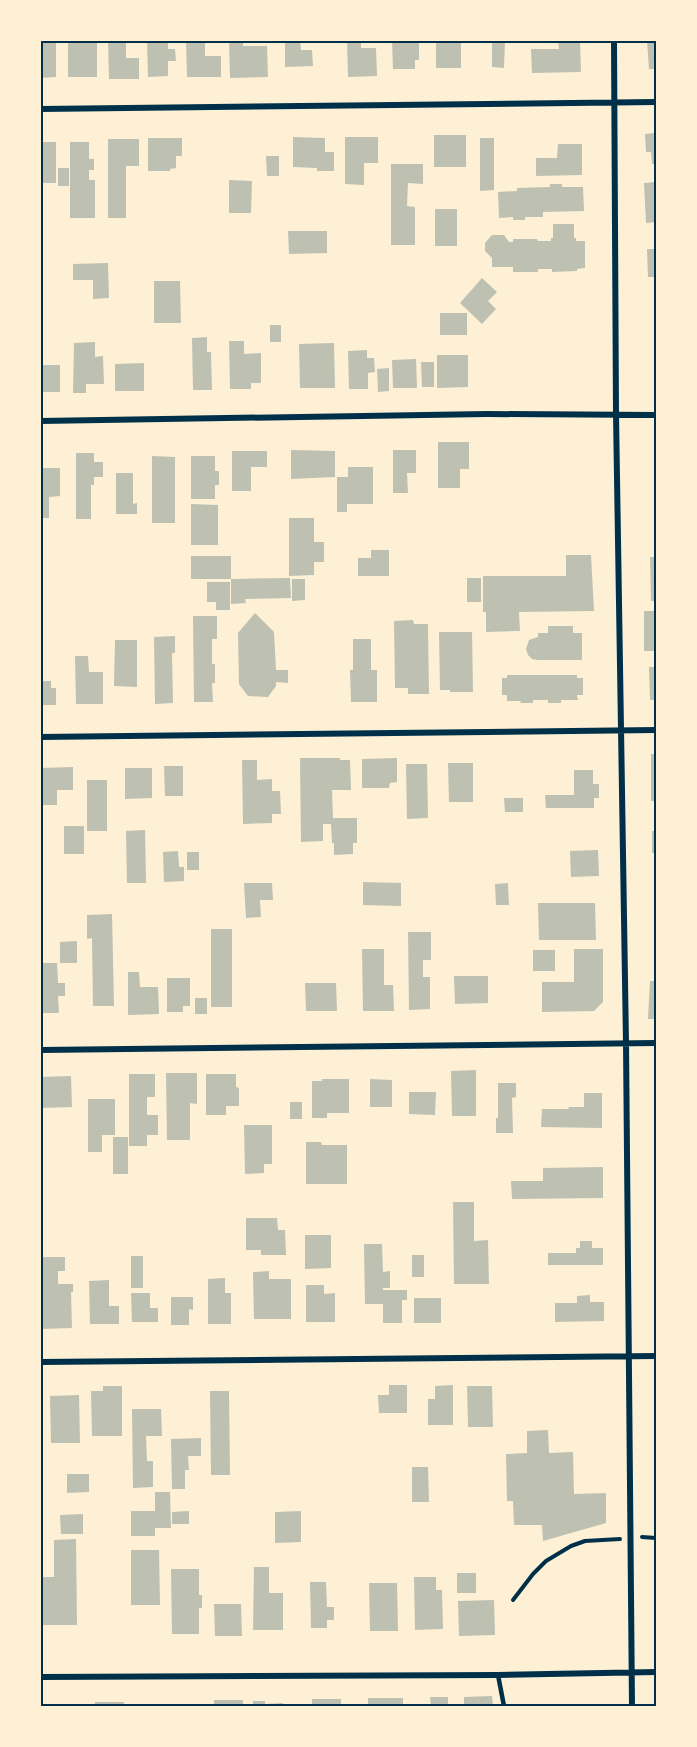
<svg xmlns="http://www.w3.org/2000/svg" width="697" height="1747" font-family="Manrope,sans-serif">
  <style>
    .building { fill: #bec0b2 }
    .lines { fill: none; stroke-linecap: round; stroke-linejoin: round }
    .path { stroke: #003049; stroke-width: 4 }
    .service { stroke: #003049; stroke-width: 4.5 }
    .minor { stroke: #003049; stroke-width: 6 }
    .neatline { fill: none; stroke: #003049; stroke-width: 2 }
  </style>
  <rect width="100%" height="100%" fill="#fdf0d5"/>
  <!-- building -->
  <path class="building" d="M40 40H56V77L40 78Z
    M68 40H97V77H68Z
    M108 40H126V58H139V79H109Z
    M147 40H168V49H175L176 61H168V76L148 77Z
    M229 40H243V46H267L268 77 230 78Z
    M285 40H300L301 50H312L313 66 285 67Z
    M347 40H361V48H376L377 76 348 77Z
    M392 40H419V60H415V69H393Z
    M436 40H461V68H436Z
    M492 40H505L504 68 492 67Z
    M558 40H580L581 72 532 73 531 49H559Z
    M647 40H656V69H649Z
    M186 41H205V56H221V77H187Z
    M656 133V164H652L651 152H646L645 134Z
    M434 135H466V167H434Z
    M293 137 325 138V152H334V171H317V168L293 167Z
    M345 137H378V163H364V185L345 184Z
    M148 138H182V156H176V168L170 169V171H148Z
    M480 138H494V190L480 191Z
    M108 139H139V166H126V218H108Z
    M40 142H56V183H40Z
    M70 142H89V159H94V170H89V180H95V218H70Z
    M558 144H582V175L536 176V158H557Z
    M266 156H279V176H267Z
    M391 164H423V184L408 183 407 206 415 207V245H391Z
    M58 168H69V186H58Z
    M229 180 252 181 251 213H229Z
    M656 182V222L646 223 644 183Z
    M550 184H562V187H583L584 211 543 212V217H525V220H513V217L499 218 498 192 517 191V188L550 187Z
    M435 209H457V246H435Z
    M553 224H574V238H576V241H585V268L577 269V271L552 272V269H538V272H513V267H492V258L485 251V243L492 235H504L509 242H513V239H537L538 241H551V238H553Z
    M288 231H327V253L289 254Z
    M647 249H656V277H648Z
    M108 263 109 298 93 299V280H73V264Z
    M482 278 497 292 488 301 496 309 482 324 460 303Z
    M154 281H180L181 323H154Z
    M440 313H467V335H440Z
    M270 325H281V342H270Z
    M207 337V352H211L212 390H193L192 338Z
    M229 341H244V354L261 353V383H251V389H230Z
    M95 342V357L103 356 104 384H86V393H73L74 343Z
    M334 343 335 388H300L299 344Z
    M367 350V358H374L375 372 368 373V389H349L348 351Z
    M437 355H468V387L437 388Z
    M416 359 417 388H393L392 360Z
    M421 362H434V387H422Z
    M144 363V391H115V364Z
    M40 365H60V392H40Z
    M389 368V391L378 392 377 369Z
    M438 442H469V469H460V488H438Z
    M291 450 335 451V477L291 479Z
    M393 450H416V473H407L408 493H393Z
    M232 451H267V467H251V491H232Z
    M76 453H94V462H103V477H94V485H91V519H76Z
    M152 456 175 457V523H152Z
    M191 456H215V471H219V485H215V499H191Z
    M348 467H373V504H347V512H337V477H348Z
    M40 468H60V496L49 497V518H40Z
    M116 473H133V504L137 503V514H116Z
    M191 504 218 505V545H191Z
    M289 518H314V542H324V562H314V575L289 576Z
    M371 550H389V576H358V558H371Z
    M566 555H591L594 611 519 612 520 631 486 632V612H483V576H566Z
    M191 556H231V579H191Z
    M650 557H656V601H651Z
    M290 578 291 598 245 599 246 603 231 604V579Z
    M467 578H481V602H467Z
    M292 579H305V600L292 601Z
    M207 582H230V610H216V602H207Z
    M644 611H656V651H644Z
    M255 613 274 632 276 670H288V683L276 682V686L268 697 248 696 239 684 238 633Z
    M193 616H217V639H212V664H215V683H212L213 702H194Z
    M413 620 414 624H428L429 694H408V688H395L394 621Z
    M548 626H573V633H582V660H538L532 659 528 655 526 649 529 640 538 637V633H548Z
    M439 632H472L473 692H450V690H440Z
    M175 636V653H172L173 703 155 704 154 637Z
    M353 639H371V670H377V702H351L350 670H353Z
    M115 640H137V687L114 686Z
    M75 656H88L89 672H103V704H76Z
    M649 667H656V700H650Z
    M507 675H577V678H583V695H577L578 700H561V703H548V700H533V703H520L521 701H507V695H502V678H507Z
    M40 681H51V688H56V705H40Z
    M651 754H656V801H651Z
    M300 758H340V760H350L351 790H332L333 818H357V843H353V854L334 855V843H332L331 824H323V841L301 842Z
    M397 758V782L390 783 389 788H362V759Z
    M242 760H257V780L272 779V791H280L281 814H272V823L243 824Z
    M448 763H473V802H449Z
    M406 764H427L428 818 407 819Z
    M164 766H183V796H165Z
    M73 767V790H57V805H40V768Z
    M125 768H152V798L125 799Z
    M574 770H593V784H599V798H594V808H546L545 795H574Z
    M87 780H107V831H87Z
    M504 798H523V812H505Z
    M64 826H84V854H64Z
    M145 830 146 883H127L126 831Z
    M652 831H656V853H652Z
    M598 850 599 876 571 877 570 851Z
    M178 851 179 867H184V881L164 882 163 852Z
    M187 852H199V870H187Z
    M363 882 401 883V906L363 905Z
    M244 883H272L273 900H260L261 917 246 918Z
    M508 883 509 905H496L495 884Z
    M538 903H595L596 940H539Z
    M112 914 114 1006H93L92 938 87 939V915Z
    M211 929H232V1007H211Z
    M408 932H431V960H423V977H430V1009L409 1010Z
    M77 941V963H60V942Z
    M362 949H384V985H393L394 1011H363Z
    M574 949H603V1002L594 1011 542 1012V982H574Z
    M533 950H555V971H533Z
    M40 963H57L58 983H65V996H58L59 1013H40Z
    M128 972H139L140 987H158L159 1014 128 1015Z
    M454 976H488V1003L455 1004Z
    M167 978H190V1006H183V1012H167Z
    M650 981H656V1019H648Z
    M305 983H336L337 1011H306Z
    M195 998H207V1014H195Z
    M476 1070V1116H452L451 1071Z
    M166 1073H197V1104L190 1103V1140H167Z
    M129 1074H155V1097H147V1115H158V1135H147V1146H129Z
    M206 1074H236V1087L239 1088V1106H226V1115H206Z
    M71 1076 72 1107 40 1108V1077Z
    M322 1079H349V1113H327V1118H312V1081H322Z
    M370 1079 392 1080V1107H370Z
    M498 1083H516V1097L512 1098 513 1133H496V1118H498Z
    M409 1092H436L435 1115 409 1114Z
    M584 1093H602V1128L541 1127 542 1109H568L569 1107H584Z
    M88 1099H115V1135H102V1152H88Z
    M290 1102H302V1119H290Z
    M244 1125H272V1164H264V1173L245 1174Z
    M113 1137H128V1174H113Z
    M306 1142H321L322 1145H347V1184H306Z
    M603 1167V1198L512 1199 511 1181H543V1168Z
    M453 1202H474V1241L488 1240 489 1284H454Z
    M246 1218H277L278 1230H285L286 1255H261V1250H246Z
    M305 1235H331V1268L305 1269Z
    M580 1241H592V1248H603V1265H548V1253H576V1248H580Z
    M364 1244H382L383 1272 390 1271V1288H383V1290H407V1300H402V1323H383V1304H365Z
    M412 1255H424V1277H412Z
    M131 1256H143V1288H131Z
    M40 1257H65V1271H58V1284H73V1292H71L72 1328 41 1329Z
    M269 1271V1279H291V1319H254L253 1272Z
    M225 1278V1293H231V1324H208V1279Z
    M109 1280V1306H119V1324H90L89 1281Z
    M306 1285H324V1294L335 1293V1322H306Z
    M131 1293H150V1308H158V1322H132Z
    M590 1295V1302H604V1321L555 1322V1303H577V1296Z
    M171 1297H193V1310L189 1309V1325H171Z
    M414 1298H441V1323H414Z
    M389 1385H407V1413H379L378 1395H389Z
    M453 1385V1425H428V1399H435V1386Z
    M103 1386H122V1436H92L91 1391H103Z
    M467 1386H492L493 1427H468Z
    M210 1391H229L230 1475H211Z
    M79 1395 80 1443H51L50 1396Z
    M132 1409H161L162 1436H146L147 1461H153V1487L133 1488Z
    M548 1430 549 1453 573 1452 574 1494 606 1493V1523L543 1541 542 1525H514L513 1501H507L506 1454 527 1453V1431Z
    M201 1438V1456H188L189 1470H185V1489H172L171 1439Z
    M412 1467H428L429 1502H412Z
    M67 1474H89V1492L67 1493Z
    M155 1492H170L171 1528H155V1536H131V1511H155Z
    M189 1511V1524H172V1512Z
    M301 1511V1542L275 1543V1512Z
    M83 1514V1534H61L60 1515Z
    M76 1539 77 1625H43L42 1577H54V1540Z
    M131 1550H159L160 1605H131Z
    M254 1567H269V1593H283V1630H253Z
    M171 1569H199V1595H202V1608H199V1634H172Z
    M457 1573H476V1593H457Z
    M414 1577H436V1590H442L443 1629 415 1630Z
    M310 1582H326L327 1607H334V1620H327V1628H311Z
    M369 1583H397L398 1631H370Z
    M494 1600 495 1635 459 1636 458 1601Z
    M214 1604H241L242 1636H215Z
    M492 1696 493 1706H464V1697Z
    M430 1697H448V1706H431Z
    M368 1698H403V1706H368Z
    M312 1699H341V1706H312Z
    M214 1700H243V1706H214Z
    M253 1701H265V1704L283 1703V1706H253Z
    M95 1702H124V1706H95Z"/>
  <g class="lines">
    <!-- path -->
    <path class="path" d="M642 1537 656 1538
      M513 1600 533 1574 546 1561 571 1546 585 1541 620 1539"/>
    <!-- service -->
    <path class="service" d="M498 1675 504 1706"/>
    <!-- minor -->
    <path class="minor" d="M614 40 616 414 626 1043 632 1706
      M40 109 656 102
      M40 421 487 414 656 415
      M40 737 656 730
      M40 1050 656 1043
      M40 1362 656 1356
      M40 1677 498 1675 656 1672"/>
  </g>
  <!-- border -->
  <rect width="697" height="1747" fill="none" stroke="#fdf0d5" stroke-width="84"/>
  <rect x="42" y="42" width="613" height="1663" class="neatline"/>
</svg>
